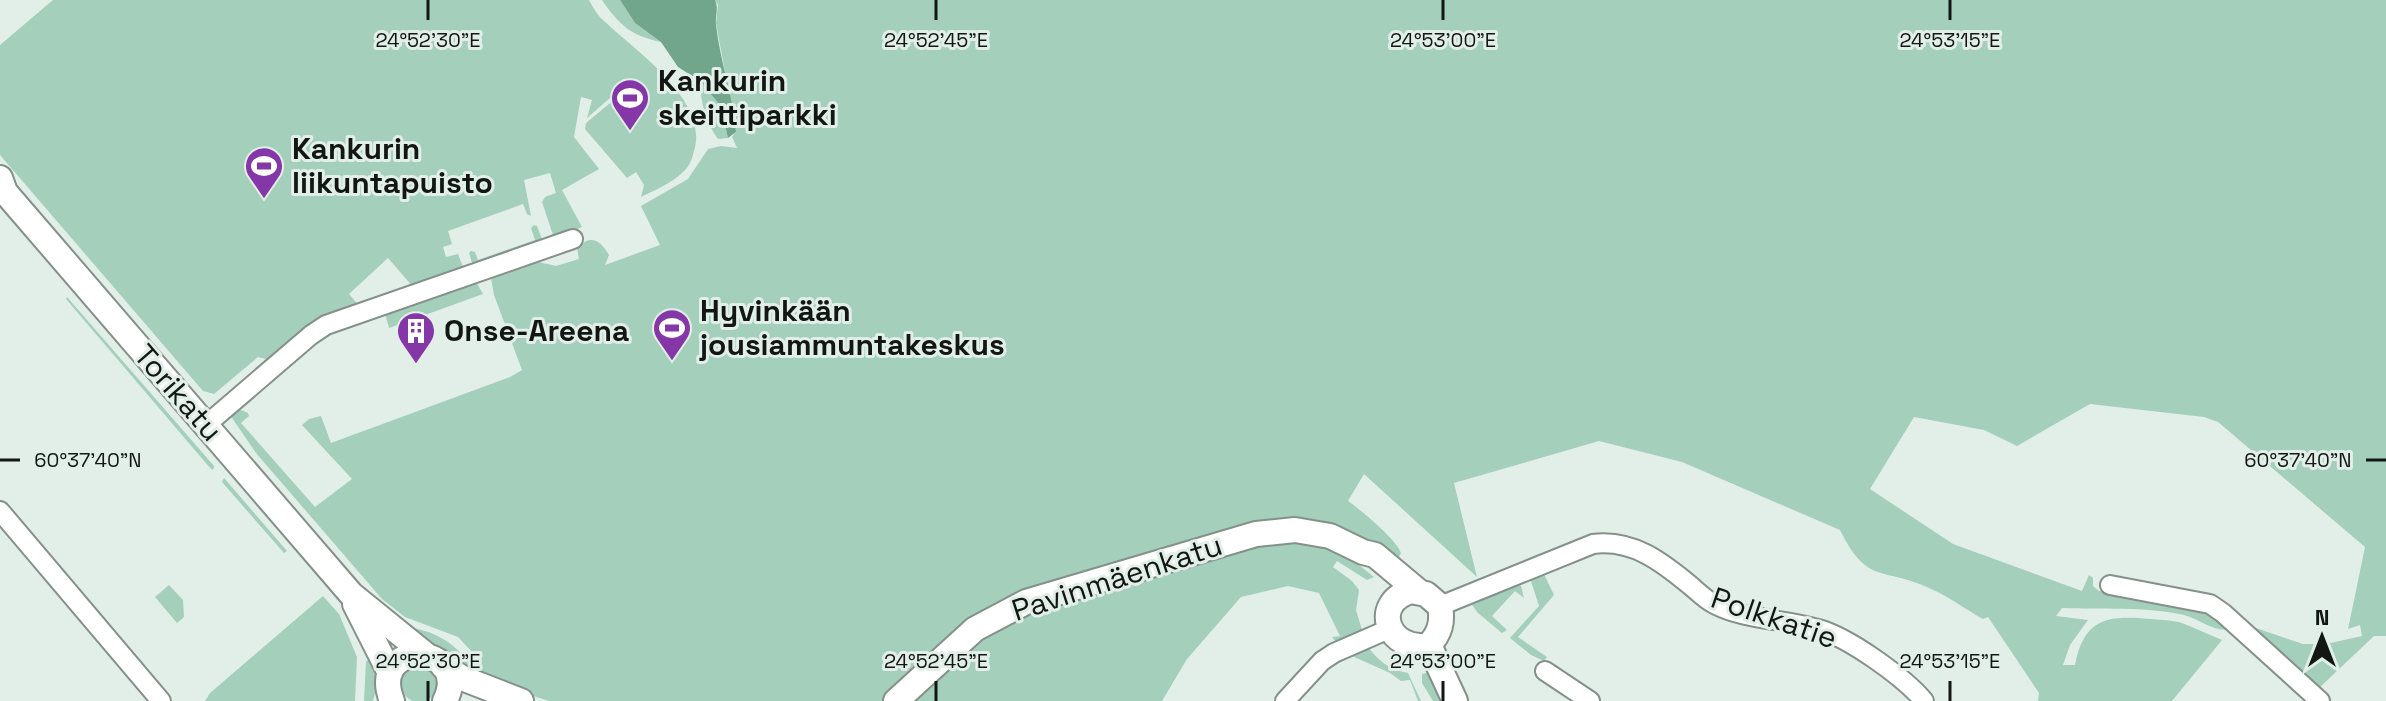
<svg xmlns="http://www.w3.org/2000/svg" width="2386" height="701" font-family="'Space Grotesk',sans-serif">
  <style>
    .green { fill: #a4cfba }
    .water { fill: #71a58c }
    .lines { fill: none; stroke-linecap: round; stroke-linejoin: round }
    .street-casing { stroke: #84908a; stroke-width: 22 }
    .secondary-casing { stroke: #84908a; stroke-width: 28 }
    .street { stroke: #fff; stroke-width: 18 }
    .secondary { stroke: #fff; stroke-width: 24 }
    .ticks { fill: none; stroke: #121714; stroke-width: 3 }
    .labels { text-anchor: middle; stroke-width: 6; stroke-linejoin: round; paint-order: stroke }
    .poi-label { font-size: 30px; font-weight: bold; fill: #121714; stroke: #e2efe8; text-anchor: start }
    .street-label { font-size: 30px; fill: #121714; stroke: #e2efe8 }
    .ticks-label { font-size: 20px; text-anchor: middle; fill: #121714; stroke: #e2efe8; stroke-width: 6; stroke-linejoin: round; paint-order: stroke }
  </style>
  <rect width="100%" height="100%" fill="#e2efe8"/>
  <!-- green -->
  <path class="green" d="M53 0H589C593 7 597 15 603 20 634 50 710 100 694 151 692 159 690 166 683 172 672 183 655 190 641 197L644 185 636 172 627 178 585 129 586 123 621 94 624 86 587 118 592 100 581 97 574 137 599 169 562 190 582 227 554 238 542 202 545 197 556 193 550 173 524 180 531 216 527 214 523 204 448 231 452 244 443 247 446 257 458 254 464 270 414 288 388 258 349 294 360 307 269 360 258 357 214 394 203 391 0 155V45Z
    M602 0H620L635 23 661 42C630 35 620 26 602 0Z
    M715 0H2386V636H2374L2319 688 2250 626 2303 644H2326L2362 636 2360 625 2348 629 2365 547 2218 422 2204 417 2090 404 2017 446 1984 430 1914 417 1870 489 1953 544 2082 591 2089 575 2093 578V586L2099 591 2196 607 2207 611 2232 629C2214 633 2200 619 2184 615 2145 606 2101 610 2062 608L2056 616 2088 620 2070 645 2063 665H2075C2084 619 2106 615 2150 619 2162 620 2176 620 2187 625 2199 630 2210 635 2222 640L2172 701H2038L2039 693 1988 617 1983 619C1965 609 1948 596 1929 588 1881 566 1868 586 1840 530L1682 462 1599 441 1454 483 1477 577 1364 474 1348 501C1361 510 1397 540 1401 553L1396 562 1355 535 1343 552 1374 577 1367 580 1337 561 1333 567 1352 581 1359 590 1356 610 1362 630 1336 642 1332 637 1340 636 1319 593 1288 586 1241 597 1187 659 1162 701H549L486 681 482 678 473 653 458 637 405 617 382 599 256 453 230 415 236 408 248 413 249 416 241 423 315 507 352 479 302 425 309 419 321 416 331 443 510 377 522 370 494 295 491 278 496 270 530 260 556 266 579 259 577 248C591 234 600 240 609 255L605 265 660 245 641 206 688 179 708 149 721 146 737 148 732 137 736 132 716 23 718 5Z
    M700 81 720 105 728 138 718 139C705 121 701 104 700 81Z
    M534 225 537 226 543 242 473 266 469 253 471 251 475 252 478 260 535 240 531 228Z
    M474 278 483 294 389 328 384 310Z
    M67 297 214 466V468L212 470 205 462 66 299Z
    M224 478 287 551 284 553 222 482Z
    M1543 572 1554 595 1518 637 1547 657 1544 661 1531 655 1510 638 1539 606 1530 578Z
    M1517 583 1521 586 1524 598 1515 591 1492 616 1507 630 1502 633 1478 613 1472 605Z
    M169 585 183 600 184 617 177 623 155 597Z
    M323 596 339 614 357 657 355 701H205L210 693Z
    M404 627C432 629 460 644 472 670L470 674Z
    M1367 646C1379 661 1388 669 1408 673L1421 701H1418L1410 680 1401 681 1390 673 1352 656 1338 663 1335 659Z
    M373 654 379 678 373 701H364L366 662Z
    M401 684a18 18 0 1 1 36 0a18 18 0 1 1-36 0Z
    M1430 672 1446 701H1433L1422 683V674Z"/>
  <!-- water -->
  <path class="water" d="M620 0H715C719 9 715 15 716 25 720 61 733 96 736 132L728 138 720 105 700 81 678 67 661 42 635 23Z"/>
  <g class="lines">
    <!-- street casing -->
    <g class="street-casing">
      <path id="street" d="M206 425 311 335 326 325 573 239
        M0 511 161 701
        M2110 585 2210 604 2223 613 2320 701
        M1440 606 1593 544C1633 539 1662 562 1691 586 1699 593 1707 601 1716 605 1746 620 1785 619 1818 629 1848 637 1904 677 1924 701
        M1545 671 1590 701
        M1285 701 1322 661 1334 653 1389 629"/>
    </g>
    <!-- secondary casing -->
    <g class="secondary-casing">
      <path id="secondary" d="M0 178 5 192 351 594 425 654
        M1411 591 1426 594 1440 606C1443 622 1440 633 1429 645 1388 653 1370 603 1411 591Z
        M355 604 390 673
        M1429 645 1455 701
        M443 666 462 678 521 701
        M392 701C367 637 473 643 445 701
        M896 701 975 629 1026 602 1256 534 1295 530 1330 536 1363 552 1375 555 1418 591"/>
    </g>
    <!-- street -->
    <use href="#street" class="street"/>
    <!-- secondary -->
    <use href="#secondary" class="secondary"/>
  </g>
  <!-- ticks -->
  <path class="ticks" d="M428 0V20M936 0V20M1443 0V20M1950 0V20M0 460H20M2366 460H2386M428 681V701M936 681V701M1443 681V701M1950 681V701"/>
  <!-- icons -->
  <defs>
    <g id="stadium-pin" transform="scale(2)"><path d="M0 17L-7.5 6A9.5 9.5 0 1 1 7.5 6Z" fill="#8537a7" stroke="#e2efe8"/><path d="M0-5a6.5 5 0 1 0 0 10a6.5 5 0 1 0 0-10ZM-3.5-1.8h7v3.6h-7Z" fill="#fff"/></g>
    <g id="building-pin" transform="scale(2)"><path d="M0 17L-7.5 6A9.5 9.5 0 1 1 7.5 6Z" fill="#8537a7" stroke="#e2efe8"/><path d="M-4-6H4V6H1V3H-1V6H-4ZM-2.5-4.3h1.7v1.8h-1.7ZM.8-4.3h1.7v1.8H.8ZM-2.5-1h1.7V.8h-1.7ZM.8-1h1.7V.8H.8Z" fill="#fff"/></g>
  </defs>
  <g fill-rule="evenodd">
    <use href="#stadium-pin" x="630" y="98"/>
    <use href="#stadium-pin" x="264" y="166"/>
    <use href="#stadium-pin" x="672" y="328"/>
    <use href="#building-pin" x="416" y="331"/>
  </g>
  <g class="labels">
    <!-- poi labels -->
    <g class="poi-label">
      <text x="658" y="91">Kankurin<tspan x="658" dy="34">skeittiparkki</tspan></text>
      <text x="292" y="159">Kankurin<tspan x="292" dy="34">liikuntapuisto</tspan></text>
      <text x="700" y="321">Hyvinkään<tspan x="700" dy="34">jousiammuntakeskus</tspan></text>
      <text x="444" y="341">Onse-Areena</text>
    </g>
    <!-- street labels -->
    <g class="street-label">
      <text transform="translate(178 393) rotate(49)" y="10">Torikatu</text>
      <text transform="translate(1117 578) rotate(-18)" y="10">Pavinmäenkatu</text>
      <text transform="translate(1774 618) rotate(19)" y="10">Polkkatie</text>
    </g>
  </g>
  <g class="ticks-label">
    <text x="428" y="47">24°52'30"E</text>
    <text x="936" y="47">24°52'45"E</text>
    <text x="1443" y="47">24°53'00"E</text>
    <text x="1950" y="47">24°53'15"E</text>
    <text x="88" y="467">60°37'40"N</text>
    <text x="2298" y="467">60°37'40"N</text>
    <text x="428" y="668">24°52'30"E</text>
    <text x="936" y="668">24°52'45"E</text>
    <text x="1443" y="668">24°53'00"E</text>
    <text x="1950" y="668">24°53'15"E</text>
  </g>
  <!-- north arrow -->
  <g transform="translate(2322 637)" stroke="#e2efe8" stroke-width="6" paint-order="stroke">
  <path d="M0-6L14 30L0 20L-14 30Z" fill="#121714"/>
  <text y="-12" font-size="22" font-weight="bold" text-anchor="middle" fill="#121714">N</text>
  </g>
</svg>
